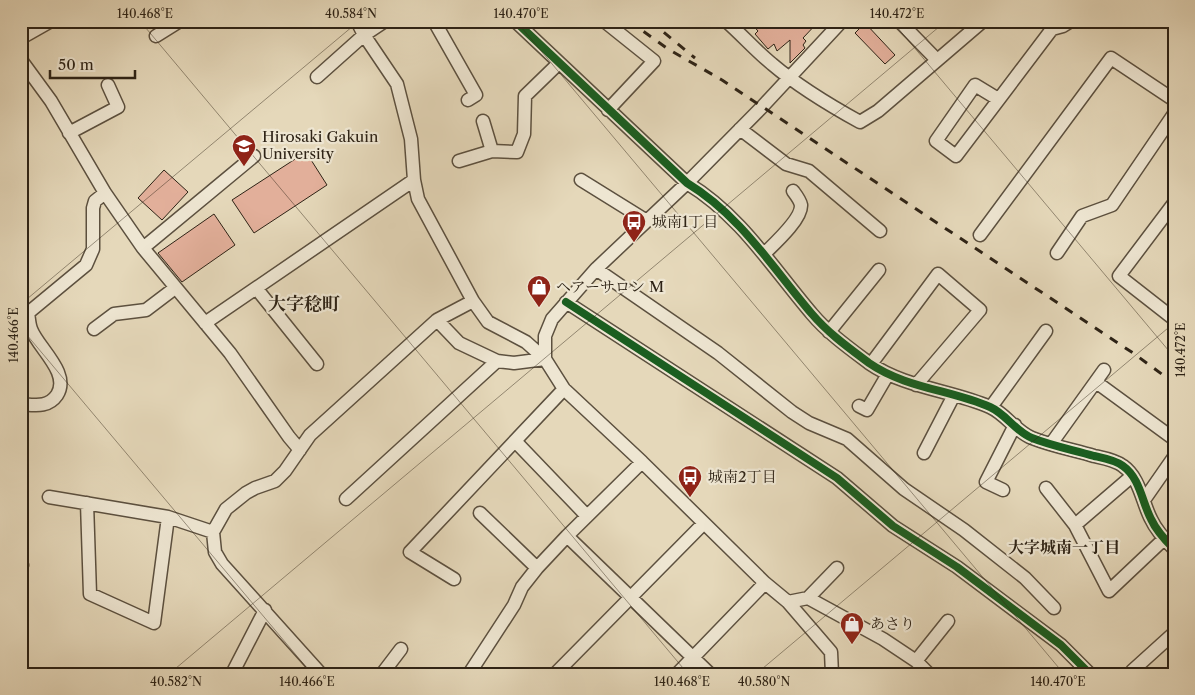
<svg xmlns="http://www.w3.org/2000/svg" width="1195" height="695" font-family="'Libre Caslon Text','Noto Serif JP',serif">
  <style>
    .building { fill: #e2af9a; stroke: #2e2316 }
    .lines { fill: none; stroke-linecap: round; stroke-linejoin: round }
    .minor-casing { stroke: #5c503f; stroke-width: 15 }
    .minor { stroke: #eee6d2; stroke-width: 12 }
    .rail { stroke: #2e2316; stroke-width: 3; stroke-dasharray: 9 9; stroke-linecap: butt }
    .cycleway-casing { stroke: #eee6d2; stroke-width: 11 }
    .cycleway { stroke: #1b5e20; stroke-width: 8 }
    .ticks { fill: none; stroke: #2e2316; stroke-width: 1; stroke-opacity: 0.45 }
    .labels { text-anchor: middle; stroke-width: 4.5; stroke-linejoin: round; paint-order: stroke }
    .poi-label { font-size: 15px; fill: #2e2316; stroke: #eee6d2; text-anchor: start }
    .neighbourhood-label { font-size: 16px; font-weight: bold; fill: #2e2316; stroke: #eee6d2 }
    .quarter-label { font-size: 18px; font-weight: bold; fill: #2e2316; stroke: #eee6d2 }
    .neatline { fill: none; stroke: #2e2316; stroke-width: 2 }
    .ticks-label { font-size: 12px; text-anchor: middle; fill: #2e2316 }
  </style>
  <rect width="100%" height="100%" fill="#e5d8ba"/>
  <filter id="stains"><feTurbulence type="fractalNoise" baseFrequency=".004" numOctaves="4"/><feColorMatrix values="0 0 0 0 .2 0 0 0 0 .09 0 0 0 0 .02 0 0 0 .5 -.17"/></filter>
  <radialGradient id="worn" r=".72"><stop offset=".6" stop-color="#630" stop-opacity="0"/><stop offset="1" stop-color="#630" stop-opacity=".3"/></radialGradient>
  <!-- building -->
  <path class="building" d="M749 21H776L782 29 790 21H819L803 38 806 41 803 45 805 48 790 63V40L777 51 774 44 768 49 755 34 758 31Z
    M865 23 895 55 885 64 855 33Z
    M306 152 327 185 254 233 232 200Z
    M164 170 188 192 162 220 138 198Z
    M214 214 235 245 182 282 158 253Z"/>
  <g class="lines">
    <!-- minor casing -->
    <g class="minor-casing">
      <path id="minor" d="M357 21 364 35 397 84 411 139 414 180 418 199 473 301
        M434 21 476 95 468 100
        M515 21 687 183C740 215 772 267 812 314 828 333 849 348 869 363 905 388 951 390 990 407 1006 414 1016 432 1032 438 1052 446 1074 450 1094 456 1103 458 1115 460 1123 466 1140 478 1142 502 1151 519 1156 530 1165 540 1174 549
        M604 21 654 61 608 110
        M726 21C742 35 756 51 772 64 799 87 829 105 860 122L878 111 983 21
        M899 21 937 60
        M1046 21 1052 29 1063 26 1071 21
        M156 36 180 21
        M21 38 51 21
        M21 60 51 101 105 193 143 248 230 353 289 437 300 450
        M317 77 364 35 385 21
        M998 99 975 85 936 141 956 156 1052 29
        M483 121 492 151
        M740 129 786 164 809 171 880 231
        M69 133 118 107 108 85
        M459 161 492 151 517 152 524 134 525 96 559 63
        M581 180 647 221
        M1174 203 1119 276 1174 319
        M980 235 1111 58 1174 100
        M143 248 254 156
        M765 253C774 244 802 219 801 205 800 200 796 195 793 191
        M1057 253 1082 216 1112 205 1174 114
        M596 269 718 353 792 412 809 423 847 439 904 489 964 530 1025 578 1054 608
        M256 288 317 364
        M566 302 837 478 893 526 957 567 1061 645 1090 674
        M437 320 473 301 488 322 526 342 545 359 564 389 642 462 765 583 788 602 831 652 832 674
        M205 323 414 180
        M94 329 114 314 146 310 175 288
        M829 332 879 270
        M545 359V336L552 319 596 269 687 183 762 107 842 21
        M871 364 938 274 980 310 916 385
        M1096 382 1174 439
        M21 404C35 405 48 408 57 395 71 373 38 348 31 329 29 324 29 318 28 313L86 265 93 249V208L95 201 105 193
        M859 406 867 410 888 374
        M991 407 1046 331
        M515 441 587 516
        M1051 444 1104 370
        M924 453 954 395
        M642 462 567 536 710 674
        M1046 488 1075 525 1109 591 1164 539
        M1003 490 986 482 1015 425
        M49 497 168 517 213 532
        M346 499 497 361
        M1144 500 1174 457
        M87 503 90 594 154 623 168 517
        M480 513 537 568
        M1075 525 1132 476
        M21 563 22 565
        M454 579 410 552 564 389
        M808 598 837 568
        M788 602 808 598 883 639 916 661 929 674
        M916 661 948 621
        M1132 671 1174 633
        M232 674 265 610
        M321 674 222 564 215 552 213 532 226 509 246 493 255 488 275 481 285 471 310 435 437 320 459 343 497 361 514 363 545 359
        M382 674 401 649
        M469 674 514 605 522 587 537 568 567 536
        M555 674 703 524
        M677 674 765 583"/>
    </g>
    <!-- minor -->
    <use href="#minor" class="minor"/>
    <!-- rail -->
    <path class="rail" d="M629 21 668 49 722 80 1133 353 1174 383
      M650 21 695 58"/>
    <!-- cycleway casing -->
    <g class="cycleway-casing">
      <path id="cycleway" d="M515 21 687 183C740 215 772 267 812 314 828 333 849 348 869 363 905 388 951 390 990 407 1006 414 1016 432 1032 438 1052 446 1074 450 1094 456 1103 458 1115 460 1123 466 1140 478 1142 502 1151 519 1156 530 1165 540 1174 549
        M566 302 837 478 893 526 957 567 1061 645 1090 674"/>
    </g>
    <!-- cycleway -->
    <use href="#cycleway" class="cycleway"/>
  </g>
  <!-- ticks -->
  <path class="ticks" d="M140 21 688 674M516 21 1064 674M892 21 1174 357M21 304 359 21M21 328 312 674M169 674 946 21M756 674 1174 323"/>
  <!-- icons -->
  <defs>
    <g id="university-pin" transform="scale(1.25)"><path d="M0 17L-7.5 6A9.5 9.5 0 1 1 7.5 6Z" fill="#8f2418" stroke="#eee6d2"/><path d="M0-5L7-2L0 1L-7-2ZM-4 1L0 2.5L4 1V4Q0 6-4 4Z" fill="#fff"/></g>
    <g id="bus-pin" transform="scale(1.25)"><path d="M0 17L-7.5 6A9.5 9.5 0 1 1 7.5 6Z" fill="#8f2418" stroke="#eee6d2"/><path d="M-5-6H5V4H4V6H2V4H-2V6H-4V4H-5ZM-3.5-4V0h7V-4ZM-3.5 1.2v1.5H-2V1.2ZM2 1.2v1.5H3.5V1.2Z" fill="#fff"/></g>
    <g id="shop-pin" transform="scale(1.25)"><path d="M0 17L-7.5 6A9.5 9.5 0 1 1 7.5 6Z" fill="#8f2418" stroke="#eee6d2"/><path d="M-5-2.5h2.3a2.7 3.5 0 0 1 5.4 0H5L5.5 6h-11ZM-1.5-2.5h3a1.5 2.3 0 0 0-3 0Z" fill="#fff"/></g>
  </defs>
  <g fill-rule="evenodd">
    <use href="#university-pin" x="244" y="146"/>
    <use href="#bus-pin" x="634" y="222"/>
    <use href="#shop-pin" x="539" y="287"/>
    <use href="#bus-pin" x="690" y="477"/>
    <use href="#shop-pin" x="852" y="624"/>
  </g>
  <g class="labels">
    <!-- poi labels -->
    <g class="poi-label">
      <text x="262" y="142">Hirosaki Gakuin<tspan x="262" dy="17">University</tspan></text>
      <text x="652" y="227">城南1丁目</text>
      <text x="556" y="292">ヘアーサロン M</text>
      <text x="708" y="482">城南2丁目</text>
      <text x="870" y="629">あさり</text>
    </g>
    <!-- neighbourhood labels -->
    <g class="neighbourhood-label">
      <text x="1064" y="553">大字城南一丁目</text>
    </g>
    <!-- quarter labels -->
    <g class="quarter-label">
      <text x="304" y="310">大字稔町</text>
    </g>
  </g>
  <!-- margin -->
  <rect width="1195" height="695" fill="none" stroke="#e5d8ba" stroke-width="55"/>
  <!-- scale -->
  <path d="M50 70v8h85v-8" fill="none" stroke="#2e2316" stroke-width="2.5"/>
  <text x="58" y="70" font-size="15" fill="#2e2316" stroke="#eee6d2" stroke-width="4" paint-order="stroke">50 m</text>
  <rect x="28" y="28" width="1140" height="640" class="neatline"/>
  <g class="ticks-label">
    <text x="145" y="18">140.468°E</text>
    <text x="351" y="18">40.584°N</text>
    <text x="521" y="18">140.470°E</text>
    <text x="897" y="18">140.472°E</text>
    <text transform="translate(14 335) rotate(-90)" y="4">140.466°E</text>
    <text transform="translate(1181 350) rotate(-90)" y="4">140.472°E</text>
    <text x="176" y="686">40.582°N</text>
    <text x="307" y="686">140.466°E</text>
    <text x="682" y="686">140.468°E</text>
    <text x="764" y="686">40.580°N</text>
    <text x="1058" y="686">140.470°E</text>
  </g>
  <rect width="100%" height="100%" filter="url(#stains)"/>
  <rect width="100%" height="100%" fill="url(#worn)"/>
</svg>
